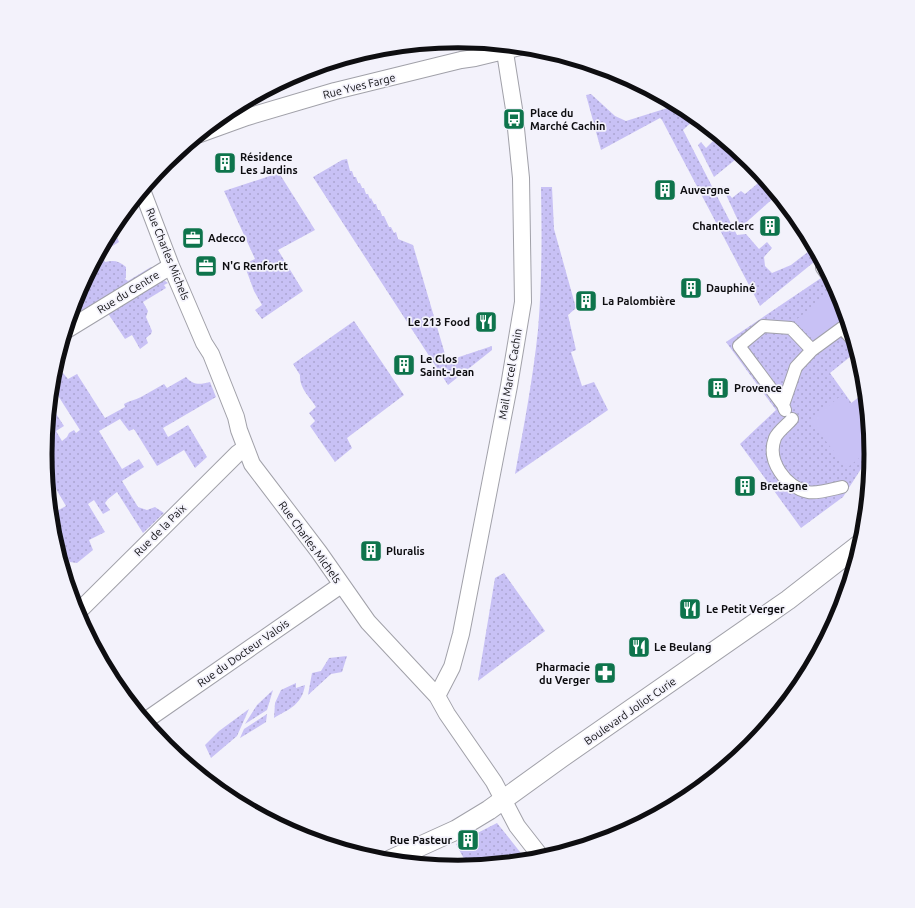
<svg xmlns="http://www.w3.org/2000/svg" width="915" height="908" font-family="Ubuntu,sans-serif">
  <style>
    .grass { fill: url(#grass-dots); fill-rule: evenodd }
    .pitch { fill: #c8c1f5 }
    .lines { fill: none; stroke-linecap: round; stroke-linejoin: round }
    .pedestrian-casing { stroke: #a1a1a9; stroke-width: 14 }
    .minor-casing { stroke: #a1a1a9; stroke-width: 18 }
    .tertiary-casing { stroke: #a1a1a9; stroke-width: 21 }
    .pedestrian { stroke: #fff; stroke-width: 12 }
    .minor { stroke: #fff; stroke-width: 16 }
    .tertiary { stroke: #fff; stroke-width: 19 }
    .labels { text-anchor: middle; stroke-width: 3.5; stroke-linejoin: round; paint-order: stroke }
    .street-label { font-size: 11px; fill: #0e0e11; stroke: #f3f2fb }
    .poi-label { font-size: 11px; font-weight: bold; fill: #0e0e11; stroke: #f3f2fb; text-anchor: start }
    .rim { fill: none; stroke: #0e0e11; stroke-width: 5 }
  </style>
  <defs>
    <pattern id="grass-dots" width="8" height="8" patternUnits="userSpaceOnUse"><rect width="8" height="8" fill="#c8c1f5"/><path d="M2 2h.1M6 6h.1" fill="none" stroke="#aba5d1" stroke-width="1.8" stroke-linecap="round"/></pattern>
  </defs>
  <rect width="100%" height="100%" fill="#f3f2fb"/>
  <!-- grass -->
  <path class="grass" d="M591 94 615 116 626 121 677 105 687 111 696 118 683 130 737 235 746 234 759 249 767 242 772 248 764 257 765 266 772 273 791 265 813 248 819 258 760 306 662 120 660 118 601 150 586 95Z
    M722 139 741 155 714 177 698 145 701 142 706 148 713 141 717 144Z
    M347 159 350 171H352L354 177H356L358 183H360L362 188H364L366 194H368L370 199 371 198 374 204H376L378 210H380L382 216H384L389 227H391L394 233 396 232 398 239 413 245 447 361 492 346V350L448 385 313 177 342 160Z
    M279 173 315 230 278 250 303 291 262 319 255 310 262 305 254 291 244 264 255 259 224 191Z
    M763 179 777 195 741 227 722 186 732 198 741 191 745 194Z
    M541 187H552L554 229 576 308 568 315 576 350 571 352 582 386 594 382 608 410 515 474C524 426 533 378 538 330 542 283 542 235 541 187Z
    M116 222 118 227 114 230 119 242 101 253 105 262C114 260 119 261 126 267V277L125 279 128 281 151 267H153L155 271 79 317 72 310 76 296Z
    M827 274 839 296 856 352 830 373 868 426 870 455 843 497 801 528 740 444 776 410 726 342Z
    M161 278 168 283 164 285 166 288 143 302 148 311 146 317 152 331 151 334 146 338 148 343 140 349 132 335 125 339 107 312Z
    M354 321 404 395 347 438 352 448 335 462 310 426 315 421 309 413 316 407C310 397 299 388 300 375L293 364Z
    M54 369 57 376 63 373 68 379 77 374 105 418 125 407 124 404C129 401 135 400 141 397 149 393 156 388 164 384L167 388 186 377C193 385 199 385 210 382L216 397 163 428 168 437 188 425 207 457 195 468 184 450 157 466 134 429 129 431 120 419 99 431 122 469 139 459 144 467 122 481 138 507 147 510 155 507 164 513 143 533 117 492 108 499 105 503 110 510 103 514 94 500 88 504 105 532 89 540 93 550 77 563 70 562 64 553 59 555 52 534 50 509 53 513 66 506 46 472 45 454ZM55 391 80 430 76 433 74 430 69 433 67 437 62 441 56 431 64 426 51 406 56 403 51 395Z
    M504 573 545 631 478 681 495 578Z
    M347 656 342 672 331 674 308 695 312 673 321 671 329 658Z
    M296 683V688L305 685C302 705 289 709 274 718L275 703 281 690Z
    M273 690 267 710 245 724 257 705Z
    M249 709 237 736 211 758 205 745 219 731Z
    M267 714 266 722 240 738 244 729Z
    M497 823 524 857 525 860 468 866 456 844Z"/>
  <!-- pitch -->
  <path class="pitch" d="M833 291 841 301 845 317 814 341 797 319Z
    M864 393 870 449 847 468 810 421 843 394 850 404Z"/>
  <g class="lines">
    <!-- pedestrian casing -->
    <g class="pedestrian-casing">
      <path id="pedestrian" d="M822 268 828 276
        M783 405 739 346 763 326 791 328 812 350 842 328 852 339
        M785 410 783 405 796 367 812 350
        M792 419C787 425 778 431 775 438 766 461 786 487 808 492 816 494 833 489 842 487"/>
    </g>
    <!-- minor casing -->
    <g class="minor-casing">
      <path id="minor" d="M200 134 247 117 335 91 461 60 475 58 520 47
        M142 190 171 266 204 343 211 354 236 417 239 430 252 464 319 552 368 622 437 696 447 714 494 782 517 826 542 858
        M65 331 171 266
        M77 613 238 453 245 448
        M437 696 452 667 461 634 509 386 523 302 521 178 514 109 504 46
        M145 721 341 585"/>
    </g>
    <!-- tertiary casing -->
    <g class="tertiary-casing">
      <path id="tertiary" d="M390 860 456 830 489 810 561 758 788 600 860 544"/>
    </g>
    <!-- pedestrian -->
    <use href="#pedestrian" class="pedestrian"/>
    <!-- minor -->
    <use href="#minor" class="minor"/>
    <!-- tertiary -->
    <use href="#tertiary" class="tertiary"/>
  </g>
  <!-- icons -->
  <defs>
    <g id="bus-square" transform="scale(1.15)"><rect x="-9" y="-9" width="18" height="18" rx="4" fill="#0e744c" stroke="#f3f2fb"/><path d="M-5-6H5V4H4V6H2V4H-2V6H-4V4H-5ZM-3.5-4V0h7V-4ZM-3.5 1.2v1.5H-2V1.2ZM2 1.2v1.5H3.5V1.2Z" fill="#fff"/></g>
    <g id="building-square" transform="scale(1.15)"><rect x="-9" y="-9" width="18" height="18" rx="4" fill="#0e744c" stroke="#f3f2fb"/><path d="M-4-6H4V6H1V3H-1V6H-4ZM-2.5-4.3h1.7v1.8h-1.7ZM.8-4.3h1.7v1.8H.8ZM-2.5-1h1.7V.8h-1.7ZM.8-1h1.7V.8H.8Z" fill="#fff"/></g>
    <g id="office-square" transform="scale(1.15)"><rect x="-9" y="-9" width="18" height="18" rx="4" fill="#0e744c" stroke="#f3f2fb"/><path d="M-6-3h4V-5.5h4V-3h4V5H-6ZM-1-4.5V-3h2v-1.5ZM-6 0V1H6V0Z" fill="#fff"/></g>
    <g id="restaurant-square" transform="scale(1.15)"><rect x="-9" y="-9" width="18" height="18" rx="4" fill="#0e744c" stroke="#f3f2fb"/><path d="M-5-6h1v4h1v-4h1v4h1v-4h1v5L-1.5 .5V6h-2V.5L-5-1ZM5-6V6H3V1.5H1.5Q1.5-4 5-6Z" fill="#fff"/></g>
    <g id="pharmacy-square" transform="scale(1.15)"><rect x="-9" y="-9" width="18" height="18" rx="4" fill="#0e744c" stroke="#f3f2fb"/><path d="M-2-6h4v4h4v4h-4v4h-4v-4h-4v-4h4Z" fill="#fff"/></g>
  </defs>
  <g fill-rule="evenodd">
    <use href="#bus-square" x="514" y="119"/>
    <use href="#building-square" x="225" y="163"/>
    <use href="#building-square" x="665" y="190"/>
    <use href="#building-square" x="770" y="226"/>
    <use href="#office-square" x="193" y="238"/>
    <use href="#office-square" x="206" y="266"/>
    <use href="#building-square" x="691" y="288"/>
    <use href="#building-square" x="586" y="301"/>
    <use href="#restaurant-square" x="486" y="322"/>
    <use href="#building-square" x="404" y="365"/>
    <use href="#building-square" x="718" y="388"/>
    <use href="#building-square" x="745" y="486"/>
    <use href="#building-square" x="371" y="551"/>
    <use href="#restaurant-square" x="690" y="609"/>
    <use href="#restaurant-square" x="639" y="647"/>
    <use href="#pharmacy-square" x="605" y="673"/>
    <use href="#building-square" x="468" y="840"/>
  </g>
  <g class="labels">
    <!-- street labels -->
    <g class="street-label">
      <text transform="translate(359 86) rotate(-14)" y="4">Rue Yves Farge</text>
      <text transform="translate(168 254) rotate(68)" y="4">Rue Charles Michels</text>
      <text transform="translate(128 292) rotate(-32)" y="4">Rue du Centre</text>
      <text transform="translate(510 374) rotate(-80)" y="4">Mail Marcel Cachin</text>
      <text transform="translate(160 530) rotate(-45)" y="4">Rue de la Paix</text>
      <text transform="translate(310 542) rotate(54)" y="4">Rue Charles Michels</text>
      <text transform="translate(243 653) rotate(-35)" y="4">Rue du Docteur Valois</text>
      <text transform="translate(630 711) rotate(-35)" y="4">Boulevard Joliot Curie</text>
    </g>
    <!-- poi labels -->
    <g class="poi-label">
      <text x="530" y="117">Place du<tspan x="530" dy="13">Marché Cachin</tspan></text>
      <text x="240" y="161">Résidence<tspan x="240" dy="13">Les Jardins</tspan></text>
      <text x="680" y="194">Auvergne</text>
      <text x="754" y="230" text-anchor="end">Chanteclerc</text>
      <text x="208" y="242">Adecco</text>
      <text x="222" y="270">N'G Renfortt</text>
      <text x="706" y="292">Dauphiné</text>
      <text x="602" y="305">La Palombière</text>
      <text x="470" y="326" text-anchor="end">Le 213 Food</text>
      <text x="420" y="363">Le Clos<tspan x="420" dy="13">Saint-Jean</tspan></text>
      <text x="734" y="392">Provence</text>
      <text x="760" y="490">Bretagne</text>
      <text x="386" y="555">Pluralis</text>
      <text x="706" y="613">Le Petit Verger</text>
      <text x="654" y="651">Le Beulang</text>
      <text x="590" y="671" text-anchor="end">Pharmacie<tspan x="590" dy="13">du Verger</tspan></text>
      <text x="452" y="844" text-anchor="end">Rue Pasteur</text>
    </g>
  </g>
  <!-- crop -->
  <path d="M0 0H915V908H0ZM52 454a406 406 0 1 1 812 0a406 406 0 1 1-812 0Z" fill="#f3f2fb" fill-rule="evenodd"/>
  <path class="rim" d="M52 454a406 406 0 1 1 812 0a406 406 0 1 1-812 0Z"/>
</svg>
